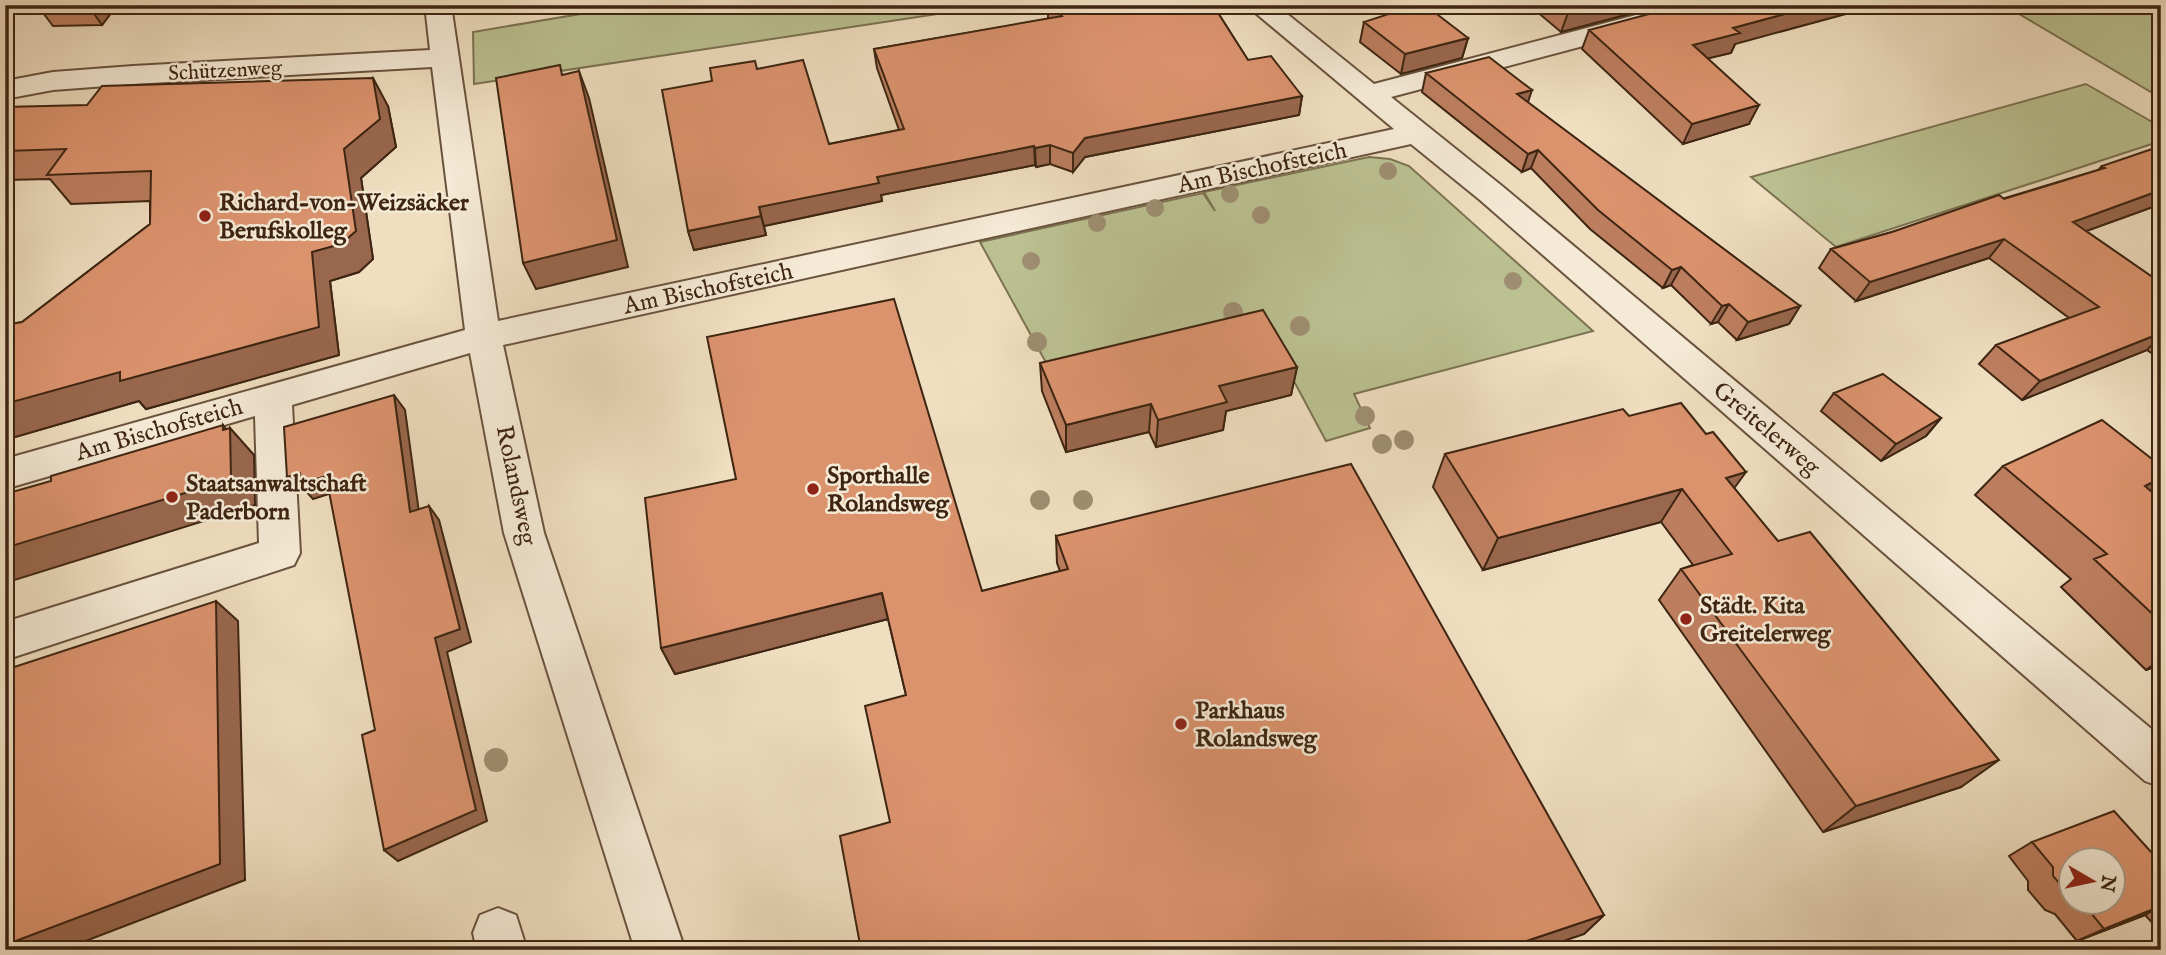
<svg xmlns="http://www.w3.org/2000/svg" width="2166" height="955" font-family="'IM FELL English',serif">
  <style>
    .green { fill: #bbc191; stroke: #7c7352; stroke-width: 2 }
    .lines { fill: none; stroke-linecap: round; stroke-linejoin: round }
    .minor-casing { stroke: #6a533e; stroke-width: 4 }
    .minor { fill: #f5ead6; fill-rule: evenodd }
    .tree { fill: #9f8e72 }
    .wall { fill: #bc7e5f; stroke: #3e2512; stroke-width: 2; fill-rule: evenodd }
    .shaded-wall { fill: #99674d; stroke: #3e2512; stroke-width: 2 }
    .building { fill: #db936e; stroke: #3e2512; stroke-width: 2 }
    .poi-dot { fill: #8f2418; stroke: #f5ead6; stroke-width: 2.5 }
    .labels { text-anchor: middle; stroke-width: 5; stroke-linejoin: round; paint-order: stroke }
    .far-street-label { font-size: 21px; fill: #3e2512; stroke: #f5ead6 }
    .street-label { font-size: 24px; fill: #3e2512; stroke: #f5ead6 }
    .poi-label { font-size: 24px; font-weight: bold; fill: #3e2512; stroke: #f5ead6; text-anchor: start }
  </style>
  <rect width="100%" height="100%" fill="#efdec0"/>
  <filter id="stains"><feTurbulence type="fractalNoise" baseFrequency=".00286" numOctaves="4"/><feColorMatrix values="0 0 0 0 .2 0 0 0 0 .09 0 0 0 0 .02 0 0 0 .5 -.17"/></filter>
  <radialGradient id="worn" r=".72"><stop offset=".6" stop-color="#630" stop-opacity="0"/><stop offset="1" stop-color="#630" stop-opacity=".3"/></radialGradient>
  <!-- green -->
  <path class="green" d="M634 5H997L474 84 473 32Z
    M2004 5H2161V98Z
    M2086 84 2161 127V141L1836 247 1751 177Z
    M1369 157 1390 159 1409 166 1593 331 1354 394 1370 428 1326 441 1265 327 1050 370 980 242 1203 193 1215 211 1204 192Z"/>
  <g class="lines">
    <!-- minor casing -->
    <g class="minor-casing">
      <path id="minor" d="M425 5H451L498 321 1394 129 1246 5H1276L1374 84 1674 5H1719L1715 11 1391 97 1502 186 2161 737V787L2145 781 1480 200 1411 144 503 345 544 533 685 950H635L504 533 470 353 292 405 300 553 294 565 5 660V622L259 543 255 416 5 489V459L465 330 432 67 133 84 53 90 5 99V81L53 72 133 66 430 50Z
        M498 908 516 915 527 950H477L473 933 480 915Z"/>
    </g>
    <!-- minor -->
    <use href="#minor" class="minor"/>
  </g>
  <!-- trees -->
  <g class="tree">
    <circle cx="1388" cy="171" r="9"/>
    <circle cx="1230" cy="194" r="9"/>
    <circle cx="1155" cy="208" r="9"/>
    <circle cx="1261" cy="215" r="9"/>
    <circle cx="1097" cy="223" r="9"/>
    <circle cx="1031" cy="261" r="9"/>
    <circle cx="1513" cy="281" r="9"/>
    <circle cx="1233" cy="312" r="10"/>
    <circle cx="1300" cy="326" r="10"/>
    <circle cx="1037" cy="342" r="10"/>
    <circle cx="1365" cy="416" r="10"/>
    <circle cx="1404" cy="440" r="10"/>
    <circle cx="1382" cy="444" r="10"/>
    <circle cx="1040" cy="500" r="10"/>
    <circle cx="1083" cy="500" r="10"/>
    <circle cx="496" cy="760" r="12"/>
  </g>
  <!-- wall -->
  <path class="wall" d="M39 5H117L102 25 53 26 38 6Z
    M1048 5H1213L1248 60 1302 96 1299 115 1085 157 1073 172 1050 164 1036 167 1035 165 881 195 882 201 764 226 766 235 694 250 688 231 712 81 757 69 829 144 899 130 877 68 874 49 1048 19Z
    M1529 5H1663L1561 32Z
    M1364 22 1468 38 1462 58 1401 74 1360 42Z
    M1589 30 1735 44 1731 53 1708 58 1749 124 1683 144 1582 49Z
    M1426 73 1528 103 1800 306 1789 324 1737 340 1718 322 1711 324 1671 285 1663 288 1590 229 1531 168 1522 172 1422 92Z
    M388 106 396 147 361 178 373 259 359 272 330 281 339 355 146 409 139 401 5 440V325L22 322 150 224V201L71 204 50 179 5 180V107Z
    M2102 166 2161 204 2086 231 2161 283V360L2147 350 2022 400 1979 364 1996 345 2069 318 1989 258 1856 301 1819 268 1831 249 1892 232 2098 170Z
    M1040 363 1297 367 1291 395 1226 411 1223 430 1156 447 1149 432 1066 452 1042 391Z
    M1834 393 1941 418 1926 436 1881 461 1821 411Z
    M1629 416 1734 488 1961 787 1823 832 1659 600 1681 569 1693 565 1661 522 1483 570 1433 487 1445 454Z
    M2003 466 2150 491 2161 500V664L2146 670 2061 587 2071 579 1975 495Z
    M736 479 982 591 1060 571 1057 563 1056 536 1604 915 1584 934 890 822 906 695 888 619 675 674 661 648Z
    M2032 842 2161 863V932L2145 915 2077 941 2055 914 2045 910 2028 890V881L2009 856ZM2071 860 2113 902H2071Z"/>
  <!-- shaded-wall -->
  <path class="shaded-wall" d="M88 5H117L102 25Z
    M1598 5H1663L1561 32 1568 13Z
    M1818 5H1879L1735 44 1731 53 1685 64 1693 45 1733 28Z
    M1468 38 1462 58 1401 74 1405 54Z
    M579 71 589 98 628 267 536 289 523 263Z
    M373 78 388 106 396 147 361 178 373 259 359 272 330 281 339 355 146 409 139 401 5 440V404L312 252 344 149Z
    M1532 90 1526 108 1517 94Z
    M1302 96 1299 115 1085 157 1073 172V153L1085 138Z
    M1759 105 1749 124 1683 144 1692 124Z
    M1050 145V164L1036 167 1035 148Z
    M1034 146 1035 165 881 195 882 201 764 226 759 207 877 177Z
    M1538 150 1531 168 1522 172 1528 154Z
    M2161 190V204L2056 242 2073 222Z
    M761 216 766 235 694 250 688 231Z
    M2004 239 1989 258 1856 301 1870 282Z
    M1681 267 1671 285 1663 288 1672 270Z
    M1729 304 1718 322 1711 324 1722 306Z
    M1800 306 1789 324 1737 340 1748 322Z
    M2161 333V336L2147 350 2022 400 2040 381Z
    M1297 367 1291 395 1226 411 1223 430 1156 447 1158 420 1219 386Z
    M394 395 405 410 421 527 410 512Z
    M1151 404 1149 432 1066 452V425Z
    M1941 418 1926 436 1881 461 1896 444Z
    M223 425 230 434V428L254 455 255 505 5 583V548L223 430Z
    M1746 472 1722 505 1726 478Z
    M300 473 326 476 338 491 313 499 305 490 299 491 287 477Z
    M2161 478V482L2137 502 2145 486Z
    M1682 489 1661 522 1483 570 1498 538Z
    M429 506 439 520 471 642 447 652 487 821 398 861 384 850Z
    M882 593 888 619 675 674 661 648Z
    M216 601 238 621 245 880 62 950H5V945Z
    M2161 659V664L2146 670Z
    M1999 760 1961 787 1823 832 1856 806Z
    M2161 906 2145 915 2077 941 2104 929Z
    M1604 915 1584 934 1537 950H1500Z"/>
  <!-- building -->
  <path class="building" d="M1053 5H1213L1248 60 1271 56 1302 96 1085 138 1073 153 1050 145 1035 148 1034 146 877 177 879 183 759 207 761 216 688 231 662 90 712 81 710 68 755 61 757 69 803 60 829 144 904 129 874 49 1062 16Z
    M1416 5H1425L1468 38 1405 54 1364 22Z
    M1558 5H1598L1568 13Z
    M1683 5H1818L1733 28 1740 33 1693 45 1759 105 1692 124 1589 30Z
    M1489 57 1532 90 1517 94 1800 306 1748 322 1729 304 1722 306 1681 267 1672 270 1598 210 1538 150 1528 154 1426 73Z
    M560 65 562 75 579 71 617 240 523 263 496 78Z
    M373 78 380 119 344 149 356 231 341 244 312 252 319 327 120 381V372L5 404V325L22 322 150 224 151 171 47 175 66 149 5 151V107L87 105 102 86Z
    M2161 146V190L2073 222 2161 283V333L2040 381 1996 345 2099 307 2004 239 1870 282 1831 249 1892 232 1999 195 2004 199 2105 168 2102 166Z
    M894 299 982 591 1068 569 1056 536 1351 464 1604 915 1500 950H861L840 836 890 822 865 706 906 695 882 593 661 648 645 498 736 479 707 337Z
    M1263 310 1297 367 1219 386 1227 402 1158 420 1151 404 1066 425 1040 363Z
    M1883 374 1941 418 1896 444 1834 393Z
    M394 395 410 512 429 506 460 629 435 638 476 810 384 850 362 735 375 730 326 476 301 484 300 473 287 477 284 427Z
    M1681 403 1706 434 1713 432 1746 472 1726 478 1778 541 1810 532 1999 760 1856 806 1681 569 1732 554 1682 489 1498 538 1445 454 1623 409 1629 416Z
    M2102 420 2161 466V478L2145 486 2161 500V622L2094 559 2107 554 2003 466Z
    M223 425V430L230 428 231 479 5 548V494L51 481V476Z
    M216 601 220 864 5 945V670Z
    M2114 811 2161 863V906L2104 929 2082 902H2113V860H2071V897L2053 876V867L2032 842Z"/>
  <!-- markers -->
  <g class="poi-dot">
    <circle cx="205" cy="216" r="7"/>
    <circle cx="813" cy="489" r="7"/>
    <circle cx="172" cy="497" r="7"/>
    <circle cx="1686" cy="619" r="7"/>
    <circle cx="1181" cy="724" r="7"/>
  </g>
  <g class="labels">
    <!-- far-street labels -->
    <g class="far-street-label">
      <text transform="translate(225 70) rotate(-3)" y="7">Schützenweg</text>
    </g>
    <!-- street labels -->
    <g class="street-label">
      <text transform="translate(1262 167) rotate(-12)" y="8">Am Bischofsteich</text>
      <text transform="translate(708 288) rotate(-12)" y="8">Am Bischofsteich</text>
      <text transform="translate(1767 428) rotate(40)" y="8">Greitelerweg</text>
      <text transform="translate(159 429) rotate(-16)" y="8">Am Bischofsteich</text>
      <text transform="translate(517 485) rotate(78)" y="8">Rolandsweg</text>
    </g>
    <!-- poi labels -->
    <g class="poi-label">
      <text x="219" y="210">Richard-von-Weizsäcker<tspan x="219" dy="28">Berufskolleg</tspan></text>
      <text x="827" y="483">Sporthalle<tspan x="827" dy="28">Rolandsweg</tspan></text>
      <text x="186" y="491">Staatsanwaltschaft<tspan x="186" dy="28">Paderborn</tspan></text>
      <text x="1700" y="613">Städt. Kita<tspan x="1700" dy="28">Greitelerweg</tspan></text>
      <text x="1195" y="718">Parkhaus<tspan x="1195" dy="28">Rolandsweg</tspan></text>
    </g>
  </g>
  <!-- margin -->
  <rect width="2166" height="955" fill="none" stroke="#efdec0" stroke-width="28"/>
  <rect x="7" y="7" width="2152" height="941" fill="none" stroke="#3e2512" stroke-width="3.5"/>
  <rect x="14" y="14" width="2138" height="927" fill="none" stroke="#3e2512" stroke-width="2"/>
  <!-- north arrow -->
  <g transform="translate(2092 881) rotate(99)"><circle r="33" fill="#f5ead6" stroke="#ac9b88" stroke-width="2"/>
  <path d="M0-5L12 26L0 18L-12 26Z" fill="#8f2418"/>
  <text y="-10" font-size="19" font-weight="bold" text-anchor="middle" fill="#3e2512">N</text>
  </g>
  <rect width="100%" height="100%" filter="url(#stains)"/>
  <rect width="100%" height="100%" fill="url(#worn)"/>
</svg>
